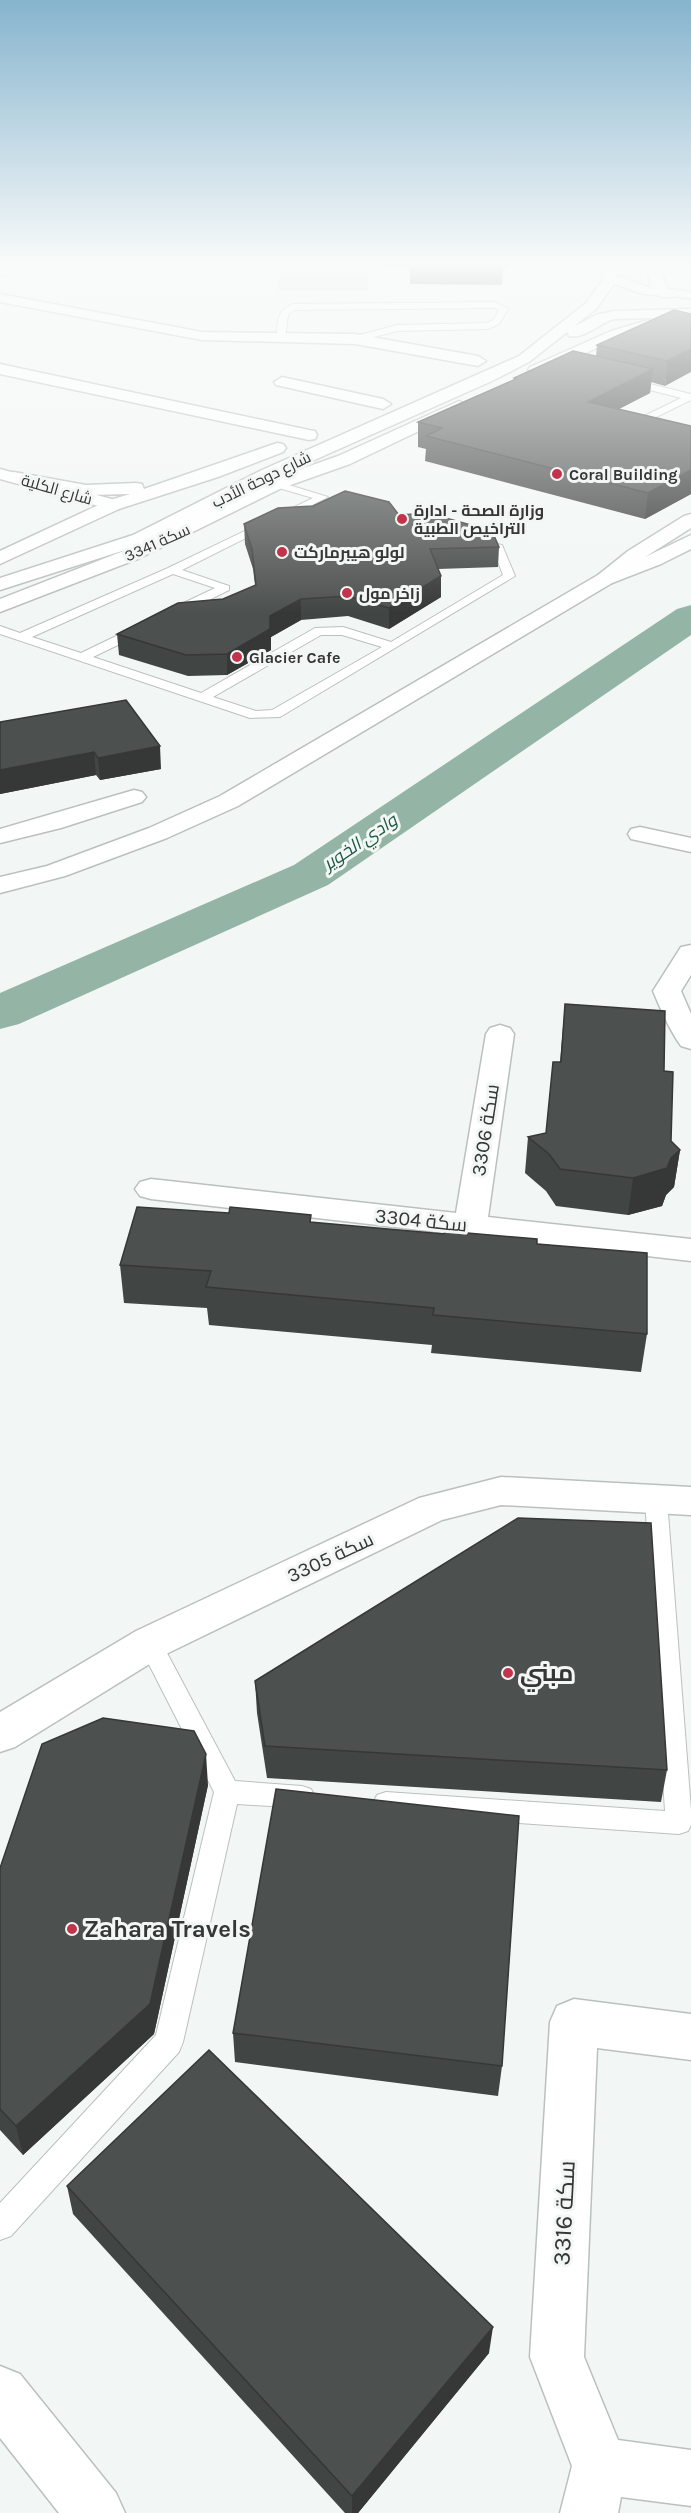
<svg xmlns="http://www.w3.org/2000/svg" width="691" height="2513" font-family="Karla,Cairo,sans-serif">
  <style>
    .green { fill: #c3d9cf }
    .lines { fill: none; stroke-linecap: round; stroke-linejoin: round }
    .river { fill: #94b5a6; fill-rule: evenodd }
    .service-casing { stroke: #bac0bd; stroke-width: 2 }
    .minor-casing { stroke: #bac0bd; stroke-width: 3 }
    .tertiary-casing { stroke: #bac0bd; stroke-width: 3 }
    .secondary-casing { stroke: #bac0bd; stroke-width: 3 }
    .trunk-casing { stroke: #bac0bd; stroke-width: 3 }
    .service { fill: #fff; fill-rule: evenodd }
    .minor { fill: #fff; fill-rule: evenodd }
    .tertiary { fill: #fff; fill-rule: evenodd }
    .secondary { fill: #fff; fill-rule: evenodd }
    .trunk { fill: #fff; fill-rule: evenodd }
    .wall { fill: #414543 }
    .shaded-wall { fill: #353837 }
    .building { fill: #4c504e; stroke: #353837; stroke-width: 1.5 }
    .poi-dot { fill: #c3334b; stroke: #f2f7f5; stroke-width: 2 }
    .labels { text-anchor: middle; stroke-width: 6; stroke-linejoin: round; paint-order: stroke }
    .far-poi-label { font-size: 16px; font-weight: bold; fill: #353736; stroke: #f2f7f5; text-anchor: start }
    .far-street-label { font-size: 16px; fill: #353736; stroke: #f2f7f5 }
    .far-water-label { font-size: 18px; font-style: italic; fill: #1b5742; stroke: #f2f7f5 }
    .street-label { font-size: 20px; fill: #353736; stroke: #f2f7f5 }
    .near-poi-label { font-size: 24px; font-weight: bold; fill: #353736; stroke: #f2f7f5; text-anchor: start }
    .near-street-label { font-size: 24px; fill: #353736; stroke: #f2f7f5 }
  </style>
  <rect width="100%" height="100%" fill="#f2f7f5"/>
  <!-- green -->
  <path class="green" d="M245 261H304L302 271H243Z
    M280 273H368V291H278Z"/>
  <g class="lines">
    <!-- river -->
    <path class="river" d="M691 605V635L328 885 19 1024 0 1029V993L294 865 677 609Z"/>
    <!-- service casing -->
    <g class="service-casing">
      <path id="service" d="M24 261H36L13 271 6 269Z
        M495 302 508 309 499 324 488 329 397 331 355 342 352 341V337L397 325 486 323 493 320 499 310 494 308 295 310 288 315 285 337 281 340 277 337C277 322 277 310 293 304Z
        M625 378 691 394V400L642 424H636V420L681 398 622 383 620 381Z
        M276 481 328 497 182 570 229 586V590L179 615H171V609L215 588 173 574 32 637 81 653 137 626H145V632L93 657 201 693 315 628 343 627 391 642 503 575 493 549 472 543V539L502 545 515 576 280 717 250 718 0 634V626L20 633 168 568 313 498 272 486V482ZM321 635H342L382 647 272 710 256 711 213 697Z
        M656 1492 664 1494 667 1500 691 1810V1825L688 1831 679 1834 386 1814 377 1811 373 1803 377 1795 386 1792 665 1811 645 1500 648 1494Z
        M150 1633 158 1636 235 1781 302 1786 311 1789 315 1797 311 1805 302 1808 237 1804 183 2042 179 2052 11 2236 0 2240V2203L156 2035 214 1792 138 1643 142 1636Z"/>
    </g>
    <!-- minor casing -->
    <g class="minor-casing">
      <path id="minor" d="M645 261H659L666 286 673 294 671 297H661L652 288Z
        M10 265 17 269 0 277V268Z
        M0 294 202 332 355 334 478 356 486 361 478 366 355 344 202 340 0 302Z
        M686 309 691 310V316L621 337 542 373 536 375 528 370 530 367 611 331Z
        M0 364 309 430 315 431 317 435 315 439 309 440 0 374Z
        M282 377 383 399 391 404 383 409 276 385 274 382Z
        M459 401 467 406 465 409 350 464 282 488 140 558 0 612V599L126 550 270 480 338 456Z
        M134 790 142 792 146 797 142 802 61 828 0 843V829Z
        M640 827 691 838V852L631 839 628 834 631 829Z
        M691 945V975L681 991 691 1014V1049L681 1046C669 1029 661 1010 653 991L681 947Z
        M500 1025 510 1028 514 1034 488 1217 691 1239V1261L151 1199 140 1196 135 1189 140 1182 151 1179 456 1213 486 1034 490 1028Z
        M501 1477 691 1487V1515L501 1505 442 1520 164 1655 15 1747 0 1752V1712L136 1631 419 1498Z
        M574 1999 691 2014V2060L597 2048 584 2357 618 2440 691 2450V2506L621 2497 618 2513H560L572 2466 530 2357 550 2022 557 2006Z"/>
    </g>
    <!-- tertiary casing -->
    <g class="tertiary-casing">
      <path id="tertiary" d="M0 469 119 501 122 505 119 509 113 510 0 479Z
        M691 535V549L661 564 612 583 238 806 167 838 65 876 0 893V877L47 866 149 828 220 796 598 575 647 556Z
        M0 2366 20 2374 116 2493 125 2513H59L0 2438Z"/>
    </g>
    <!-- secondary casing -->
    <g class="secondary-casing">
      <path id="secondary" d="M606 261H620L617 276 645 286 691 292V298L643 294 614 284 596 309 573 327 596 315 614 311 691 309V317L614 319C599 323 584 340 569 336L567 332 529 362 492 381 274 478 147 543 0 590V578L133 535 262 470 519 356 586 303 602 281Z
        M277 443 283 444 286 448 283 452 218 477 119 509 0 564V551L107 501 130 494 86 495 8 481 5 477 8 473 14 472 86 485 136 483 142 484 144 489Z"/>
    </g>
    <!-- trunk casing -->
    <g class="trunk-casing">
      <path id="trunk" d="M691 514V528L642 559 612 583H598L595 579 598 575 628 551 684 516Z"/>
    </g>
    <!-- service -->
    <use href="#service" class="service"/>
    <!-- minor -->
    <use href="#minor" class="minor"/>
    <!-- tertiary -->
    <use href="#tertiary" class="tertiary"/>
    <!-- secondary -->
    <use href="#secondary" class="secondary"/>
    <!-- trunk -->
    <use href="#trunk" class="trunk"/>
  </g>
  <!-- wall -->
  <path class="wall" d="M386 261H509V268H503L502 285 410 284V267H386Z
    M674 310 665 386 651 382 650 393 619 409 691 426V494L645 519 425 461 426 449 418 447V422L514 380V378L596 356 597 345Z
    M399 515 499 547 498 567 438 569 441 576V597L389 629 348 616 301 620 271 637V650L227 675 188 676 119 655 117 634 223 599 255 585 253 569 245 544 244 524Z
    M0 722 161 769 100 780 96 775 0 794Z
    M565 1004 664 1071 671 1141 680 1150 674 1187 666 1195 662 1206 628 1215 556 1206 546 1191 525 1173 528 1137 546 1133 560 1062Z
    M229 1213 311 1215V1222L537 1244 647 1334 641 1372 431 1353 432 1345 209 1325 207 1308 124 1303 120 1265Z
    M255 1681 667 1770 661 1802 267 1778 257 1713Z
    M208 1785 154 2034 23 2155 0 2130V1868Z
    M233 2033 502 2066 498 2096 235 2062Z
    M67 2186 489 2353 358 2513H345L73 2214Z"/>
  <!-- shaded-wall -->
  <path class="shaded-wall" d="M691 349V372L665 386 667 361Z
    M653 369 650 393 586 426 588 402Z
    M691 470V494L645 519 648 493Z
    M441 576V597L389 629V608Z
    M301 599V620L271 637V650L227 675V654L270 616Z
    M160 746 161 769 100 780 98 758Z
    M94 752 96 775 0 794V770Z
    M680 1150 674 1187 666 1195 662 1206 628 1215 633 1178 671 1158Z
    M206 1754 208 1785 154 2034 23 2155 16 2126Z
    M493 2327 489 2353 358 2513H352V2496Z"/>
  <!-- building -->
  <path class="building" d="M411 261H502L503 269 410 268Z
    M674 310 691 314V349L667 361 597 345Z
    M573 351 653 369 588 402 691 426V470L648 493 426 436 442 428 418 422 516 379 514 378Z
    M345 491 389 502 399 515 428 513 492 531 499 547 430 549 441 576 389 608 348 596 301 599 270 616V629L227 654 186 655 117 634 178 603 223 599 256 585 252 549 244 524 278 508 313 506Z
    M126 700 160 746 98 758 94 752 0 770V722Z
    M565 1004 665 1011 664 1071 673 1072 671 1141 680 1150 671 1158 667 1168 633 1178 560 1169 549 1154 528 1137 546 1133 553 1062H561Z
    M137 1207 229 1213 230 1207 311 1215 310 1222 444 1234 445 1231 537 1239V1244L647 1253V1334L433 1315 434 1308 206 1287 211 1271 120 1265Z
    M518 1518 651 1523 667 1770 265 1746 255 1681Z
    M103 1718 194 1731 206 1754 150 2004 16 2126 0 2109V1868L42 1744Z
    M276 1789 519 1816 502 2066 233 2033Z
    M209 2050 493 2327 352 2496 67 2186Z"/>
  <!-- sky -->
  <linearGradient id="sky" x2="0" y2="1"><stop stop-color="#86b4ce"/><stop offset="0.43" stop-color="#f9fbfa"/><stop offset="1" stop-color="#f9fbfa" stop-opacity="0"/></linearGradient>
  <rect width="691" height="613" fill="url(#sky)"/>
  <!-- markers -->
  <g class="poi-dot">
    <circle cx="557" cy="474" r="6"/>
    <circle cx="402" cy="519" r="6"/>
    <circle cx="282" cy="552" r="6"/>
    <circle cx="347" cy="593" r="6"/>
    <circle cx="237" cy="657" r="6"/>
    <circle cx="508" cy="1673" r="6"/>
    <circle cx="72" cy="1929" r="6"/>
  </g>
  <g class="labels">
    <!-- far-poi labels -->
    <g class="far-poi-label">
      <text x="569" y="480">Coral Building</text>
      <text x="414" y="516">وزارة الصحة - ادارة<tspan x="414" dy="18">التراخيص الطبية</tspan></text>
      <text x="294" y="558">لولو هيبرماركت</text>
      <text x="359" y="599">زاخر مول</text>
      <text x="249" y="663">Glacier Cafe</text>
    </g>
    <!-- far-street labels -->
    <g class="far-street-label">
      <text transform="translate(261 479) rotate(-26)" y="6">شارع دوحة الأدب</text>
      <text transform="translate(57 489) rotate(16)" y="6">شارع الكلية</text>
      <text transform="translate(157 542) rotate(-24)" y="6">سكة 3341</text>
    </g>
    <!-- far-water labels -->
    <g class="far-water-label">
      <text transform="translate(360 842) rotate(-34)" y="6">وادي الخوير</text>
    </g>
    <!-- street labels -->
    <g class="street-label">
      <text transform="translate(485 1130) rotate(-81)" y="7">سكة 3306</text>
      <text transform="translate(421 1220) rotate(6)" y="7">سكة 3304</text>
      <text transform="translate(330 1557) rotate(-25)" y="7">3305 سكة</text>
    </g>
    <!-- near-poi labels -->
    <g class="near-poi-label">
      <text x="520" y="1681">مبني</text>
      <text x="84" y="1937">Zahara Travels</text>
    </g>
    <!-- near-street labels -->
    <g class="near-street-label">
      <text transform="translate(564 2213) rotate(-87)" y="8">سكة 3316</text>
    </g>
  </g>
</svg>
